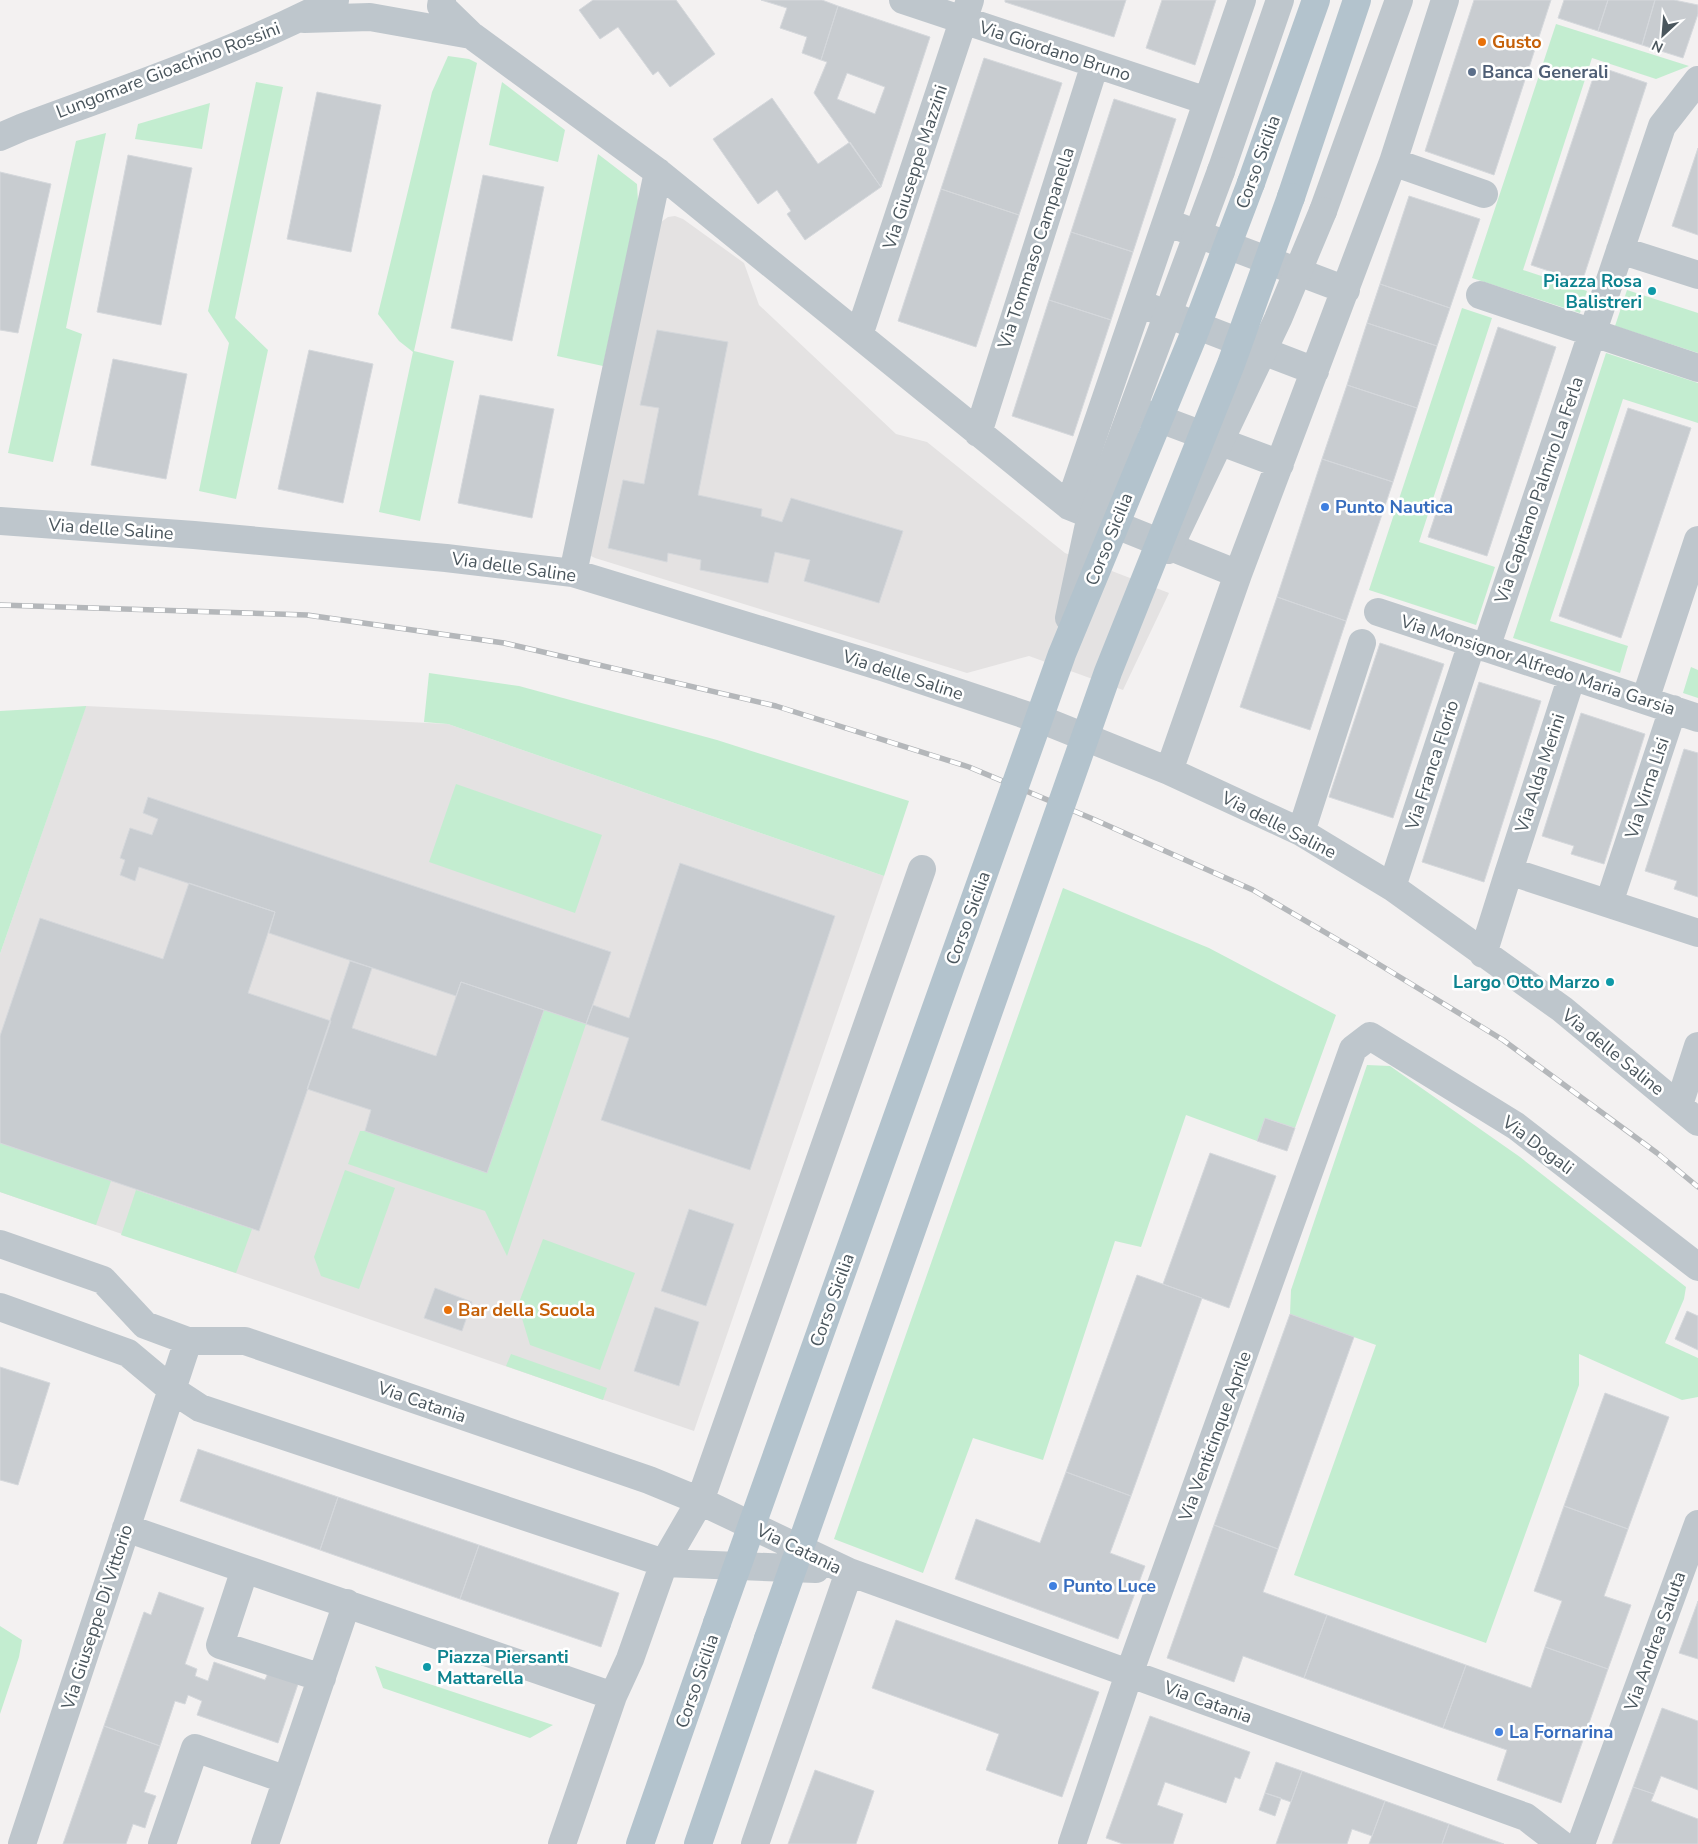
<svg xmlns="http://www.w3.org/2000/svg" width="1698" height="1844" font-family="'Nunito Sans',sans-serif">
  <style>
    .education { fill: #e4e2e2 }
    .green { fill: #c3edd0 }
    .building { fill: #c8ccd0; stroke: #d5d8dc; fill-rule: evenodd }
    .lines { fill: none; stroke-linecap: round; stroke-linejoin: round }
    .minor { stroke: #bec6cc; stroke-width: 28 }
    .major { stroke: #b3c3cd; stroke-width: 28 }
    .rail-casing { stroke: #b4b7ba; stroke-width: 5.5 }
    .rail { stroke: #fff; stroke-width: 4; stroke-dasharray: 11; stroke-linecap: butt }
    .minor-bridge { stroke: #bec6cc; stroke-width: 28 }
    .major-bridge { stroke: #b3c3cd; stroke-width: 28 }
    .food-dot { fill: #e8710a; stroke: #fff; stroke-width: 2 }
    .service-dot { fill: #5c6f8a; stroke: #fff; stroke-width: 2 }
    .culture-dot { fill: #0f9aa8; stroke: #fff; stroke-width: 2 }
    .shop-dot { fill: #3f7fe0; stroke: #fff; stroke-width: 2 }
    .labels { text-anchor: middle; stroke-width: 5; stroke-linejoin: round; paint-order: stroke }
    .food-label { font-size: 18px; font-weight: bold; fill: #c56008; stroke: #fff; text-anchor: start }
    .street-label { font-size: 18px; fill: #4a565d; stroke: #fff }
    .service-label { font-size: 18px; font-weight: bold; fill: #4e5e75; stroke: #fff; text-anchor: start }
    .culture-label { font-size: 18px; font-weight: bold; fill: #0d838f; stroke: #fff; text-anchor: end }
    .shop-label { font-size: 18px; font-weight: bold; fill: #366cbe; stroke: #fff; text-anchor: start }
  </style>
  <rect width="100%" height="100%" fill="#f3f1f1"/>
  <!-- education -->
  <path class="education" d="M675 216 683 219 744 263 759 305 896 434 927 442 1065 553 1169 593 1123 690 1029 656 967 673 595 558 589 555 661 222 668 217Z
    M86 706 448 724 884 876 694 1431 0 1192V954Z"/>
  <!-- green -->
  <path class="green" d="M1556 24 1689 66 1656 79 1592 58 1523 270 1587 291 1580 313 1472 278Z
    M448 56 469 59 477 63 414 351 454 361 420 521 379 512 413 352 399 341 378 314 432 92Z
    M256 82 283 87 235 318 268 350 236 499 199 491 229 343 208 311Z
    M502 82 565 130 558 162 489 145Z
    M210 103 202 149 135 139 138 124Z
    M106 133 66 328 82 334 53 462 8 453 76 141Z
    M598 154 637 184 638 202 603 366 557 356Z
    M1627 290 1698 313V353L1615 326Z
    M1462 308 1492 318 1419 542 1495 567 1476 625 1369 590Z
    M1606 353 1698 383V423L1623 399 1550 621 1628 646 1620 673 1513 638Z
    M1691 667 1698 670V698L1683 693Z
    M429 673 519 686 717 740 909 801 884 876 448 724 424 722Z
    M86 706V707L0 954V711Z
    M456 784 602 835 575 913 429 862Z
    M1063 888 1209 948 1336 1015 1295 1128 1265 1118 1257 1141 1186 1115 1141 1247 1115 1241 1043 1460 973 1438 923 1573 834 1539Z
    M544 1010 586 1024 507 1256 485 1211 348 1164 360 1131H365L487 1173Z
    M1367 1065 1390 1066 1520 1157 1686 1287 1684 1299 1665 1343 1698 1358V1397L1682 1400 1579 1354V1385L1486 1643 1294 1575 1376 1345 1290 1314 1291 1290Z
    M0 1143 111 1181 96 1225 0 1192Z
    M345 1170 395 1188 359 1289 321 1276 314 1257Z
    M136 1190 252 1229 236 1273 121 1235Z
    M543 1239 635 1273 600 1370 530 1345 518 1305Z
    M511 1354 607 1388 603 1400 506 1366Z
    M0 1626 22 1640 19 1657 0 1714Z
    M375 1666 553 1725 530 1738 383 1688Z"/>
  <!-- building -->
  <path class="building" d="M593 0H676L715 54 670 87 658 71 653 75 618 27 600 39 579 10Z
    M761 0H822L838 6 821 60 802 53 807 37 780 28 787 8Z
    M1005 0H1126L1114 37 1005 2Z
    M1162 0H1216L1195 65 1146 48Z
    M1474 0H1551L1494 175 1425 151Z
    M1564 0H1608L1598 31 1558 18Z
    M1608 0H1655L1642 45 1598 31Z
    M1655 0H1674L1698 5V14L1683 58 1642 45Z
    M838 6 930 37 881 187 814 93 827 62 821 60ZM847 73 885 87 875 114 837 99Z
    M984 58 1062 83 1019 215 941 189Z
    M1597 66 1647 83 1582 282 1531 265Z
    M317 92 381 105 351 252 287 239Z
    M772 98 818 164 850 142 881 187 805 240 787 214 791 211 777 190 758 204 713 139Z
    M1114 99 1176 119 1133 252 1071 232Z
    M1698 148V235L1672 226Z
    M128 155 192 168 161 325 97 312Z
    M0 172 51 184 18 333 0 330Z
    M483 175 544 187 512 341 451 328Z
    M941 189 1019 215 976 347 898 321Z
    M1409 196 1480 219 1450 308 1380 284Z
    M1071 232 1133 252 1111 320 1049 300Z
    M1380 284 1450 308 1437 346 1367 323Z
    M1049 300 1111 320 1073 436 1012 416Z
    M1367 323 1437 346 1417 408 1347 385Z
    M1498 327 1556 347 1487 556 1428 537Z
    M657 330 728 342 698 495 762 509 761 516 782 522 791 498 903 531 879 603 804 581 810 560 775 552 768 583 700 570 701 560 668 553 667 562 608 548 623 480 644 484 659 408 640 405Z
    M309 350 373 364 343 503 278 489Z
    M113 359 187 374 166 479 91 465Z
    M1347 385 1417 408 1393 482 1322 459Z
    M480 395 554 409 532 518 458 503Z
    M1628 408 1691 428 1621 638 1559 616Z
    M1322 459 1393 482 1346 621 1277 597Z
    M1277 597 1346 621 1310 730 1240 707Z
    M1380 643 1444 664 1393 818 1329 797Z
    M1479 682 1541 701 1484 882 1422 862Z
    M1581 713 1645 734 1604 864 1571 854 1574 846 1542 836Z
    M1684 749 1698 753V897L1674 889 1677 881 1645 871Z
    M148 797 611 952 586 1024 461 982 456 996 269 933 275 912 139 867 135 881 120 875 125 860 120 858 130 828 152 835 158 819 143 813Z
    M680 863 835 916 750 1170 601 1120 629 1038 586 1024 593 1005 629 1018Z
    M189 883 275 912 248 993 331 1021 259 1231 0 1143V1036L40 918 163 959Z
    M350 961 372 968 352 1028 436 1056 461 982 544 1010 487 1173 365 1131 371 1110 307 1089Z
    M1265 1118 1295 1128 1287 1151 1257 1141Z
    M1210 1153 1276 1176 1229 1308 1163 1284Z
    M689 1209 734 1224 706 1306 661 1291Z
    M1137 1275 1202 1298 1131 1496 1066 1472Z
    M435 1288 472 1302 462 1331 424 1318Z
    M655 1307 699 1322 679 1386 634 1371Z
    M1687 1311 1698 1316V1350L1675 1339Z
    M1290 1314 1354 1337 1278 1549 1214 1525Z
    M0 1367 50 1383 18 1485 0 1480Z
    M1605 1393 1669 1417 1628 1529 1564 1506Z
    M198 1449 338 1497 320 1550 180 1501Z
    M1066 1472 1131 1496 1110 1553 1145 1566 1118 1639 955 1579 976 1519 1040 1543Z
    M338 1497 479 1545 460 1599 320 1550Z
    M1564 1506 1628 1529 1604 1596 1631 1605 1608 1669 1545 1647 1562 1601 1534 1591Z
    M1214 1525 1278 1549 1263 1592 1327 1615 1304 1678 1243 1656 1234 1682 1167 1658Z
    M479 1545 619 1593 601 1647 460 1599Z
    M159 1592 204 1608 185 1664 197 1669 195 1676 208 1681 214 1662 265 1680 268 1673 298 1684 278 1743 197 1715 202 1701 188 1695 185 1704 175 1701 160 1746 104 1726 144 1612 151 1615Z
    M1698 1601V1659L1679 1653Z
    M1327 1615 1466 1665 1443 1728 1304 1678Z
    M896 1620 1099 1692 1062 1797 986 1770 999 1734 872 1688Z
    M1545 1647 1608 1669 1561 1803 1497 1780 1507 1750 1443 1728 1466 1665 1531 1688Z
    M1662 1708 1698 1721V1790L1661 1776 1654 1794 1633 1787Z
    M1150 1716 1250 1752 1240 1779 1235 1777 1226 1803 1165 1782 1157 1805 1183 1814 1173 1844H1123L1106 1838Z
    M104 1726 160 1746 144 1792 156 1796 150 1812 145 1828 133 1824 126 1844H63Z
    M1276 1762 1302 1771 1291 1802 1265 1793Z
    M815 1770 874 1791 856 1844H788Z
    M1302 1771 1385 1801 1372 1836 1352 1829 1347 1844H1276Z
    M1633 1787 1654 1794 1651 1801 1698 1819V1844H1612Z
    M1265 1793 1281 1798 1275 1816 1259 1810Z
    M1385 1801 1449 1824 1442 1844H1369Z
    M1449 1824 1487 1838 1504 1844H1442Z"/>
  <g class="lines">
    <!-- minor -->
    <path class="minor" d="M442 0 441 6 471 35 658 172 1069 506 1238 574
      M903 0 1207 101
      M304 19 370 17 471 35
      M0 137 23 127C128 88 235 52 335 0
      M1393 162 1484 194
      M1221 171 1280 0
      M1323 211 1399 0
      M1174 225 1346 290
      M1620 250 1698 275
      M1480 295 1698 368
      M1146 306 1315 371
      M859 335 970 0
      M1136 410 1280 464
      M978 433 1095 64
      M1069 506 1242 0
      M0 521 194 535 446 558 573 573 879 666 1050 723 1169 771 1301 832 1392 887 1562 1009 1698 1122
      M573 573 658 172
      M1378 612 1698 718
      M1486 648 1662 126 1698 80
      M1645 700 1698 540
      M1169 771 1238 574 1393 162 1445 0
      M1301 832 1362 643
      M1509 871 1572 676
      M1392 887 1472 643
      M1609 903 1673 709
      M1483 954 1509 871 1698 933
      M1679 1105 1698 1046
      M0 1244 103 1280 145 1325 188 1341H245L649 1480 700 1501 849 1572 1526 1817 1561 1844
      M0 1307 128 1353 171 1389 200 1408 664 1563 816 1569
      M126 1528 613 1696
      M245 1569 220 1645 322 1678
      M22 1844 188 1341
      M162 1844 195 1748 287 1780
      M265 1844 347 1603
      M562 1844 613 1696 630 1659 664 1563 700 1501 922 869
      M755 1844 849 1572
      M1072 1844 1129 1674 1353 1049 1370 1036 1516 1126 1698 1267
      M1581 1844 1698 1524"/>
    <!-- major -->
    <path class="major" d="M1251 183 1316 0
      M1291 197 1357 0
      M640 1844 717 1623
      M698 1844 768 1639"/>
    <!-- rail casing -->
    <g class="rail-casing">
      <path id="rail" d="M0 605 307 615 504 643 776 706 969 767 1093 819 1253 890 1362 954 1503 1040 1657 1153 1698 1187"/>
    </g>
    <!-- rail -->
    <use href="#rail" class="rail"/>
    <!-- minor-bridge -->
    <path class="minor-bridge" d="M1168 550 1278 319 1323 211
      M1069 618 1088 529 1221 171"/>
    <!-- major-bridge -->
    <path class="major-bridge" d="M717 1623 1062 654 1192 339 1251 183
      M768 1639 1108 672 1231 364 1291 197"/>
  </g>
  <!-- markers -->
  <g class="food-dot">
    <circle cx="1482" cy="42" r="5"/>
    <circle cx="448" cy="1310" r="5"/>
  </g>
  <circle class="service-dot" cx="1472" cy="72" r="5"/>
  <g class="culture-dot">
    <circle cx="1652" cy="291" r="5"/>
    <circle cx="1610" cy="982" r="5"/>
    <circle cx="427" cy="1667" r="5"/>
  </g>
  <g class="shop-dot">
    <circle cx="1325" cy="507" r="5"/>
    <circle cx="1053" cy="1586" r="5"/>
    <circle cx="1499" cy="1732" r="5"/>
  </g>
  <g class="labels">
    <!-- food labels -->
    <g class="food-label">
      <text x="1492" y="48">Gusto</text>
      <text x="458" y="1316">Bar della Scuola</text>
    </g>
    <!-- street labels -->
    <g class="street-label">
      <text transform="translate(1055 51) rotate(18)" y="6">Via Giordano Bruno</text>
      <text transform="translate(168 70) rotate(-21)" y="6">Lungomare Gioachino Rossini</text>
      <text transform="translate(1258 162) rotate(-70)" y="6">Corso Sicilia</text>
      <text transform="translate(915 167) rotate(-72)" y="6">Via Giuseppe Mazzini</text>
      <text transform="translate(1036 248) rotate(-72)" y="6">Via Tommaso Campanella</text>
      <text transform="translate(1539 490) rotate(-71)" y="6">Via Capitano Palmiro La Ferla</text>
      <text transform="translate(111 529) rotate(4)" y="6">Via delle Saline</text>
      <text transform="translate(1109 539) rotate(-68)" y="6">Corso Sicilia</text>
      <text transform="translate(514 567) rotate(8)" y="6">Via delle Saline</text>
      <text transform="translate(1538 665) rotate(18)" y="6">Via Monsignor Alfredo Maria Garsia</text>
      <text transform="translate(903 675) rotate(18)" y="6">Via delle Saline</text>
      <text transform="translate(1432 765) rotate(-72)" y="6">Via Franca Florio</text>
      <text transform="translate(1540 773) rotate(-72)" y="6">Via Alda Merini</text>
      <text transform="translate(1647 788) rotate(-72)" y="6">Via Virna Lisi</text>
      <text transform="translate(1279 825) rotate(27)" y="6">Via delle Saline</text>
      <text transform="translate(968 918) rotate(-70)" y="6">Corso Sicilia</text>
      <text transform="translate(1613 1052) rotate(39)" y="6">Via delle Saline</text>
      <text transform="translate(1538 1145) rotate(37)" y="6">Via Dogali</text>
      <text transform="translate(832 1300) rotate(-70)" y="6">Corso Sicilia</text>
      <text transform="translate(422 1402) rotate(19)" y="6">Via Catania</text>
      <text transform="translate(1215 1436) rotate(-70)" y="6">Via Venticinque Aprile</text>
      <text transform="translate(799 1549) rotate(26)" y="6">Via Catania</text>
      <text transform="translate(97 1617) rotate(-72)" y="6">Via Giuseppe Di Vittorio</text>
      <text transform="translate(1655 1641) rotate(-70)" y="6">Via Andrea Saluta</text>
      <text transform="translate(697 1681) rotate(-71)" y="6">Corso Sicilia</text>
      <text transform="translate(1208 1702) rotate(20)" y="6">Via Catania</text>
    </g>
    <!-- service labels -->
    <g class="service-label">
      <text x="1482" y="78">Banca Generali</text>
    </g>
    <!-- culture labels -->
    <g class="culture-label">
      <text x="1642" y="287">Piazza Rosa<tspan x="1642" dy="21">Balistreri</tspan></text>
      <text x="1600" y="988">Largo Otto Marzo</text>
      <text x="437" y="1663" text-anchor="start">Piazza Piersanti<tspan x="437" dy="21">Mattarella</tspan></text>
    </g>
    <!-- shop labels -->
    <g class="shop-label">
      <text x="1335" y="513">Punto Nautica</text>
      <text x="1063" y="1592">Punto Luce</text>
      <text x="1509" y="1738">La Fornarina</text>
    </g>
  </g>
  <!-- north arrow -->
  <g transform="translate(1663 35) rotate(206)" stroke="#ffffff" stroke-width="4" paint-order="stroke">
  <path d="M0-4L9 19L0 12L-9 19Z" fill="#4a565d"/>
  <text y="-8" font-size="14" font-weight="bold" text-anchor="middle" fill="#4a565d">N</text>
  </g>
</svg>
